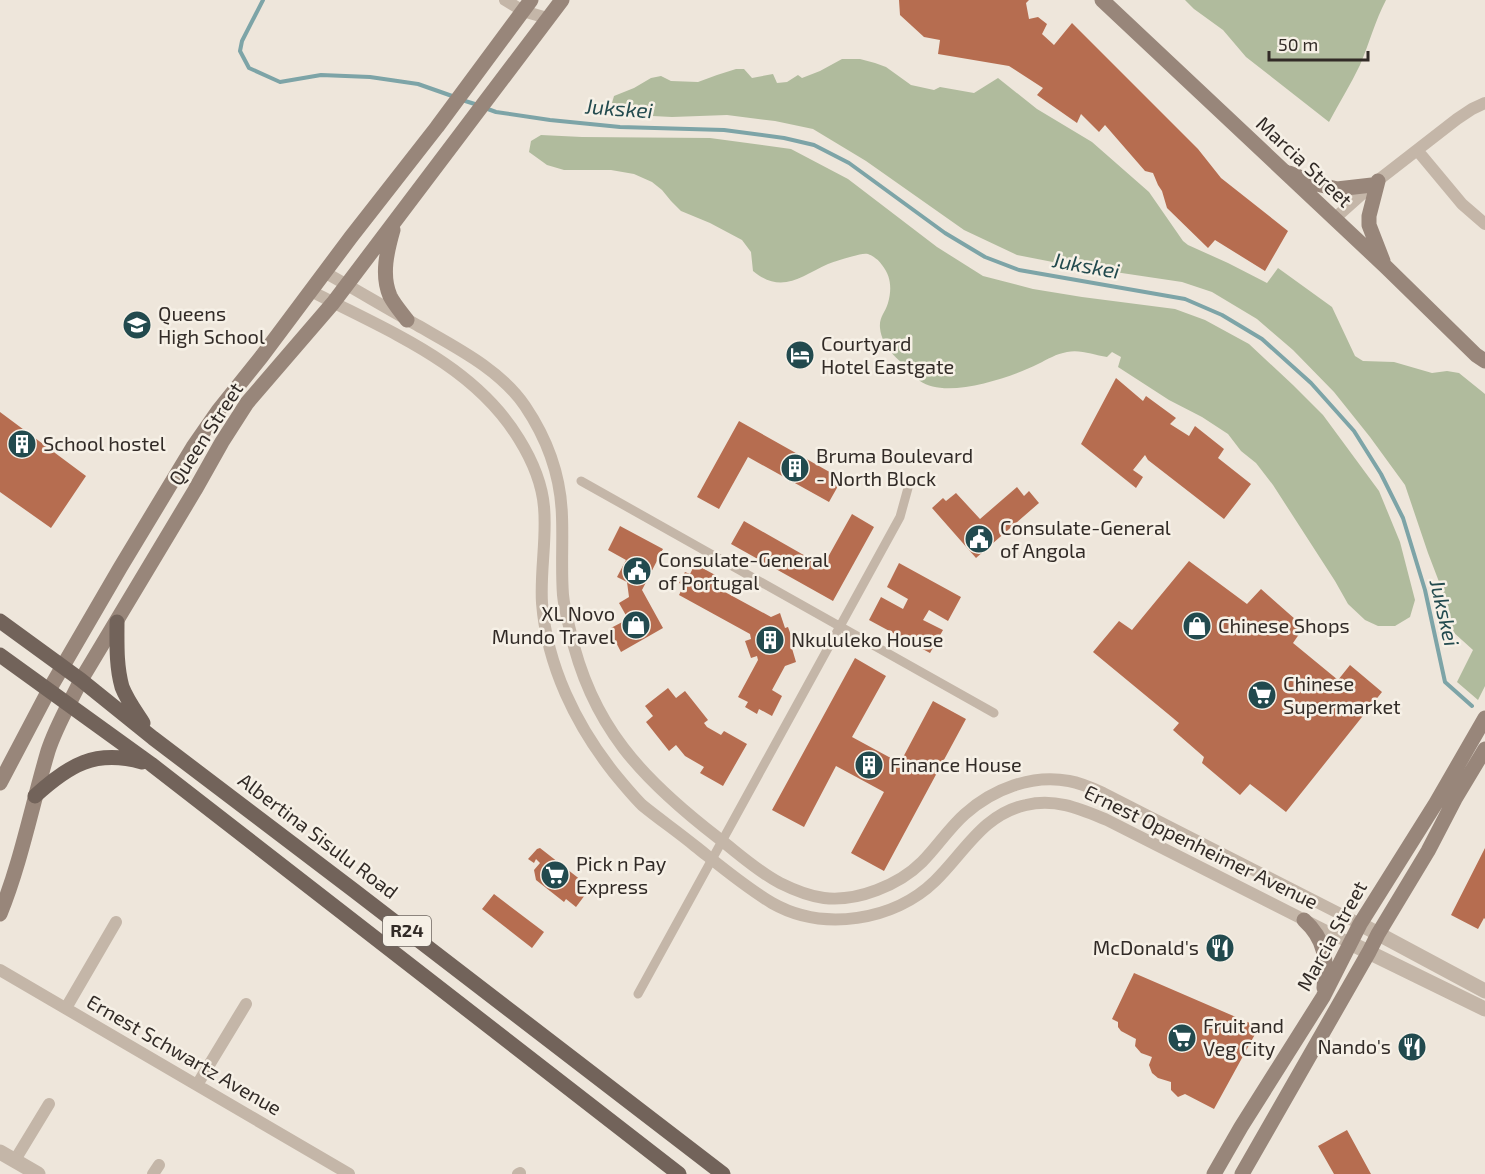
<svg xmlns="http://www.w3.org/2000/svg" width="1485" height="1174" font-family="'Exo 2',sans-serif">
  <style>
    .green { fill: #b0bb9d }
    .lines { fill: none; stroke-linecap: round; stroke-linejoin: round }
    .stream { stroke: #7da4a7; stroke-width: 4 }
    .building { fill: #b66d50 }
    .pedestrian { stroke: #c4b6a8; stroke-width: 9 }
    .minor { stroke: #c4b6a8; stroke-width: 12 }
    .tertiary { stroke: #c4b6a8; stroke-width: 15 }
    .secondary { stroke: #98867a; stroke-width: 15 }
    .primary { stroke: #72635a; stroke-width: 15 }
    .labels { text-anchor: middle; stroke-width: 5; stroke-linejoin: round; paint-order: stroke }
    .shield { fill: #f6f0e6; stroke: #6d6660; stroke-width: 1.5 }
    .shield-label { font-size: 18px; font-weight: bold; fill: #322b27 }
    .street-label { font-size: 20px; fill: #322b27; stroke: #f6f0e6 }
    .poi-label { font-size: 20px; fill: #322b27; stroke: #f6f0e6; text-anchor: start }
    .water-label { font-size: 21px; font-style: italic; fill: #224a4e; stroke: #f6f0e6 }
  </style>
  <rect width="100%" height="100%" fill="#eee6db"/>
  <!-- green -->
  <path class="green" d="M1185 0H1386C1375 21 1369 44 1360 65 1351 84 1339 103 1329 122L1246 57 1223 30 1194 9Z
    M842 59H860L875 63 886 67 911 85 934 90 940 87 974 93 998 78 1037 109 1092 142 1149 192 1183 241 1188 245 1228 263 1267 283 1278 268 1332 307 1355 356 1363 361 1394 362 1432 373 1447 371 1459 373 1485 394V686L1478 700 1457 682 1473 650 1452 631 1441 587 1428 553 1405 485 1370 437 1334 392 1293 350 1257 319 1212 292 1182 282 1068 265 1017 255 964 230 866 161 813 129 775 121 727 115 672 117 633 115 612 103 614 96 634 88 651 78 661 76 671 81 698 82 717 75 736 69H744L752 78 773 74 777 83 787 82 798 75 802 78 820 71Z
    M541 135 582 137 710 138 791 149 848 179 937 247 983 276 1033 289 1082 297 1175 309 1205 320 1249 344 1293 385 1323 415 1379 491 1400 542 1415 600 1410 617 1395 626H1378L1365 620 1348 604 1335 581 1273 485 1256 463 1241 451 1228 434 1202 417 1169 400 1118 367 1121 357 1112 352 1107 357C1094 355 1080 349 1067 352 1056 354 1048 359 1038 364 1012 377 946 400 920 381 917 379 914 374 911 371 898 359 882 348 880 328 879 317 885 313 888 303 892 289 891 276 882 265 879 260 873 256 868 254 862 253 855 256 850 257 843 259 835 261 828 264 801 276 782 295 753 271L751 252 742 240 710 223 681 211 671 201 662 190 652 182 634 174 611 170H564L547 165 529 152 531 141Z"/>
  <g class="lines">
    <!-- stream -->
    <path class="stream" d="M263 0 242 41 240 51 249 68 280 82 321 75 370 77 418 84 455 97
      M462 100 478 105
      M485 108 496 112 550 120 620 127 724 130 784 138 814 145 849 163 945 233 985 257 1019 270 1185 299 1222 315 1262 339 1311 383 1354 431 1381 474 1403 518 1425 590 1445 682 1472 706"/>
  </g>
  <!-- building -->
  <path class="building" d="M899 0H1029L1026 3 1029 19 1038 17 1047 24 1042 34 1054 45 1072 23 1198 149 1221 178 1288 231 1265 271 1215 240 1208 248 1167 208 1162 191 1158 185 1153 173 1145 171 1105 125 1099 132 1081 114 1077 123 1037 95 1043 88 1009 66 938 54 940 40 924 37 900 15Z
    M1116 378 1143 401 1146 396 1176 418 1170 424 1189 436 1195 426 1224 449 1218 458 1251 484 1224 519 1148 460 1145 455 1133 470 1143 477 1136 488 1081 444Z
    M0 412 86 476 51 528 0 492Z
    M739 421 842 479 829 502 748 457 719 509 697 497Z
    M1017 487 1024 496 1029 491 1039 503 976 558 932 508 943 498 946 501 956 493 980 519Z
    M852 514 874 527 833 601 731 544 744 521 823 566Z
    M620 526 663 549 642 590 663 628 621 652 609 629 628 619 619 603 629 597 627 582 617 577 626 560 608 550Z
    M1189 561 1247 604 1261 589 1304 627 1293 643 1338 680 1350 665 1382 692 1286 812 1250 784 1240 795 1202 763 1204 757 1173 730 1179 723 1093 652 1119 621 1132 630Z
    M899 563 961 597 948 621 929 610 923 620 943 630 930 653 869 620 881 597 903 609 908 599 887 587Z
    M695 564 717 576 712 585 771 617 780 613 785 628 788 627 794 644 791 645 796 662 785 666 772 690 782 696 772 716 759 709 757 714 745 707 748 702 738 697 758 660 757 656 751 658 745 641 751 639 750 634 679 595 684 585 679 583 685 572 690 574Z
    M855 658 886 676 852 737 900 763 933 701 966 719 884 871 851 853 884 792 836 766 804 827 772 810Z
    M668 688 676 698 685 691 708 720 704 723 707 727 721 735 724 731 747 744 723 786 700 773 704 767 685 756 676 745 669 751 646 722 653 716 645 706Z
    M540 848 586 884 580 891 585 895 576 907 566 899 564 902 536 880 534 870 540 863 536 859 534 863 528 859 537 849Z
    M1485 848V919L1484 918 1478 929 1451 915Z
    M494 894 544 932 532 948 482 909Z
    M1134 973 1259 1027 1214 1109 1185 1094 1178 1097 1171 1090V1082L1158 1078 1152 1073 1149 1065 1152 1057 1141 1053 1135 1046 1136 1039 1121 1031 1118 1027V1022L1112 1019Z
    M1347 1130 1371 1174H1334L1318 1146Z"/>
  <g class="lines">
    <!-- pedestrian -->
    <path class="pedestrian" d="M581 481 994 713
      M638 994 900 517 908 488"/>
    <!-- minor -->
    <path class="minor" d="M505 0 523 11 547 18
      M1417 150 1462 204 1485 224
      M1334 219 1372 185 1457 119 1472 109 1485 103
      M324 272C355 289 386 308 417 325 455 347 500 369 525 406 548 440 561 477 562 517 563 543 561 569 563 595 564 606 567 618 570 630 591 726 642 779 717 837 738 853 757 871 780 883 794 890 808 896 824 898 857 902 899 885 922 862 937 847 949 828 965 814 993 789 1032 774 1069 781 1081 783 1092 788 1103 793L1360 924
      M311 291C385 330 473 363 519 439 532 460 542 483 544 507 547 539 540 571 542 603 547 666 576 725 614 773 623 784 632 795 642 805 659 819 678 832 695 846 719 865 745 887 772 903 823 932 894 921 935 881 964 853 983 814 1026 805 1056 798 1080 809 1107 820L1350 943
      M0 970 349 1174
      M66 1008 116 922
      M197 1085 246 1004
      M15 1160 49 1104
      M153 1174 159 1165
      M518 1174 520 1173"/>
    <!-- tertiary -->
    <path class="tertiary" d="M1360 924 1485 991
      M1350 943 1485 1009
      M0 1152 38 1174"/>
    <!-- secondary -->
    <path class="secondary" d="M1102 0 1386 267 1476 355 1485 361
      M1289 173 1317 184 1337 189 1372 185
      M1378 181 1369 216V225L1383 261
      M393 230C387 251 381 275 390 296 394 304 401 312 407 320
      M0 783 49 690 120 568 193 447 218 411 262 356 351 237 437 127 531 0
      M0 914C21 862 32 805 48 751 56 726 70 703 81 680L195 490 222 442 247 403 333 303 562 0
      M1304 920C1326 940 1327 960 1324 988
      M1214 1174 1241 1127 1323 997 1360 924 1436 803 1485 718
      M1242 1174 1369 952 1378 934 1428 851 1455 799 1485 749"/>
    <!-- primary -->
    <path class="primary" d="M0 621 81 680 153 738 352 889 723 1174
      M117 622C117 643 116 666 122 687 127 700 136 712 143 723
      M0 655 151 764 679 1174
      M35 796C69 765 95 749 142 762"/>
  </g>
  <!-- icons -->
  <defs>
    <g id="school-disc" transform="scale(1.5)"><circle r="9.5" fill="#224a4e" stroke="#f6f0e6"/><path d="M0-5L7-2L0 1L-7-2ZM-4 1L0 2.5L4 1V4Q0 6-4 4Z" fill="#fff"/></g>
    <g id="hotel-disc" transform="scale(1.5)"><circle r="9.5" fill="#224a4e" stroke="#f6f0e6"/><path d="M-6-4.5h1.5V1H6V5H4.5V3h-9V5H-6ZM-4 0a1.8 1.8 0 1 1 3.6 0ZM.5 0V-2.5h3Q6-2.5 6 0Z" fill="#fff"/></g>
    <g id="building-disc" transform="scale(1.5)"><circle r="9.5" fill="#224a4e" stroke="#f6f0e6"/><path d="M-4-6H4V6H1V3H-1V6H-4ZM-2.5-4.3h1.7v1.8h-1.7ZM.8-4.3h1.7v1.8H.8ZM-2.5-1h1.7V.8h-1.7ZM.8-1h1.7V.8H.8Z" fill="#fff"/></g>
    <g id="civic-disc" transform="scale(1.5)"><circle r="9.5" fill="#224a4e" stroke="#f6f0e6"/><path d="M-.6-6.5H3V-4.5H.6V-3L4-1V1h2V6H-6V1h2V-1L-.6-3ZM-1.2 2.5V6h2.4V2.5Z" fill="#fff"/></g>
    <g id="shop-disc" transform="scale(1.5)"><circle r="9.5" fill="#224a4e" stroke="#f6f0e6"/><path d="M-5-2.5h2.3a2.7 3.5 0 0 1 5.4 0H5L5.5 6h-11ZM-1.5-2.5h3a1.5 2.3 0 0 0-3 0Z" fill="#fff"/></g>
    <g id="supermarket-disc" transform="scale(1.5)"><circle r="9.5" fill="#224a4e" stroke="#f6f0e6"/><path d="M-6-5.5h2.5l.6 2H6L4.5 2H-2.5L-4.4-4H-6ZM-1.5 3.2a1.3 1.3 0 1 0 .1 0ZM3 3.2a1.3 1.3 0 1 0 .1 0Z" fill="#fff"/></g>
    <g id="restaurant-disc" transform="scale(1.5)"><circle r="9.5" fill="#224a4e" stroke="#f6f0e6"/><path d="M-5-6h1v4h1v-4h1v4h1v-4h1v5L-1.5 .5V6h-2V.5L-5-1ZM5-6V6H3V1.5H1.5Q1.5-4 5-6Z" fill="#fff"/></g>
  </defs>
  <g fill-rule="evenodd">
    <use href="#school-disc" x="137" y="325"/>
    <use href="#hotel-disc" x="800" y="355"/>
    <use href="#building-disc" x="22" y="444"/>
    <use href="#building-disc" x="795" y="468"/>
    <use href="#civic-disc" x="979" y="539"/>
    <use href="#civic-disc" x="637" y="571"/>
    <use href="#shop-disc" x="636" y="625"/>
    <use href="#shop-disc" x="1197" y="626"/>
    <use href="#building-disc" x="770" y="640"/>
    <use href="#supermarket-disc" x="1262" y="695"/>
    <use href="#building-disc" x="869" y="765"/>
    <use href="#supermarket-disc" x="555" y="875"/>
    <use href="#restaurant-disc" x="1220" y="948"/>
    <use href="#supermarket-disc" x="1182" y="1038"/>
    <use href="#restaurant-disc" x="1412" y="1047"/>
  </g>
  <g class="labels">
    <!-- shield labels -->
    <rect class="shield" x="383" y="916" width="48" height="30" rx="4.5"/>
    <g class="shield-label">
      <text x="407" y="937">R24</text>
    </g>
    <!-- street labels -->
    <g class="street-label">
      <text transform="translate(1304 162) rotate(43)" y="7">Marcia Street</text>
      <text transform="translate(206 434) rotate(-57)" y="7">Queen Street</text>
      <text transform="translate(318 836) rotate(37)" y="7">Albertina Sisulu Road</text>
      <text transform="translate(1201 847) rotate(26)" y="7">Ernest Oppenheimer Avenue</text>
      <text transform="translate(1332 936) rotate(-61)" y="7">Marcia Street</text>
      <text transform="translate(184 1055) rotate(30)" y="7">Ernest Schwartz Avenue</text>
    </g>
    <!-- poi labels -->
    <g class="poi-label">
      <text x="158" y="321">Queens<tspan x="158" dy="23">High School</tspan></text>
      <text x="821" y="351">Courtyard<tspan x="821" dy="23">Hotel Eastgate</tspan></text>
      <text x="43" y="451">School hostel</text>
      <text x="816" y="463">Bruma Boulevard<tspan x="816" dy="23">- North Block</tspan></text>
      <text x="1000" y="535">Consulate-General<tspan x="1000" dy="23">of Angola</tspan></text>
      <text x="658" y="567">Consulate-General<tspan x="658" dy="23">of Portugal</tspan></text>
      <text x="615" y="621" text-anchor="end">XL Novo<tspan x="615" dy="23">Mundo Travel</tspan></text>
      <text x="1218" y="633">Chinese Shops</text>
      <text x="791" y="647">Nkululeko House</text>
      <text x="1283" y="691">Chinese<tspan x="1283" dy="23">Supermarket</tspan></text>
      <text x="890" y="772">Finance House</text>
      <text x="576" y="871">Pick n Pay<tspan x="576" dy="23">Express</tspan></text>
      <text x="1199" y="955" text-anchor="end">McDonald's</text>
      <text x="1203" y="1033">Fruit and<tspan x="1203" dy="23">Veg City</tspan></text>
      <text x="1391" y="1054" text-anchor="end">Nando's</text>
    </g>
    <!-- water labels -->
    <g class="water-label">
      <text transform="translate(619 109) rotate(4)" y="7">Jukskei</text>
      <text transform="translate(1086 266) rotate(10)" y="7">Jukskei</text>
      <text transform="translate(1444 613) rotate(77)" y="7">Jukskei</text>
    </g>
  </g>
  <!-- scale -->
  <path d="M1269 51v9h99v-9" fill="none" stroke="#322b27" stroke-width="3"/>
  <text x="1278" y="51" font-size="18" fill="#322b27" stroke="#f6f0e6" stroke-width="4.5" paint-order="stroke">50 m</text>
</svg>
